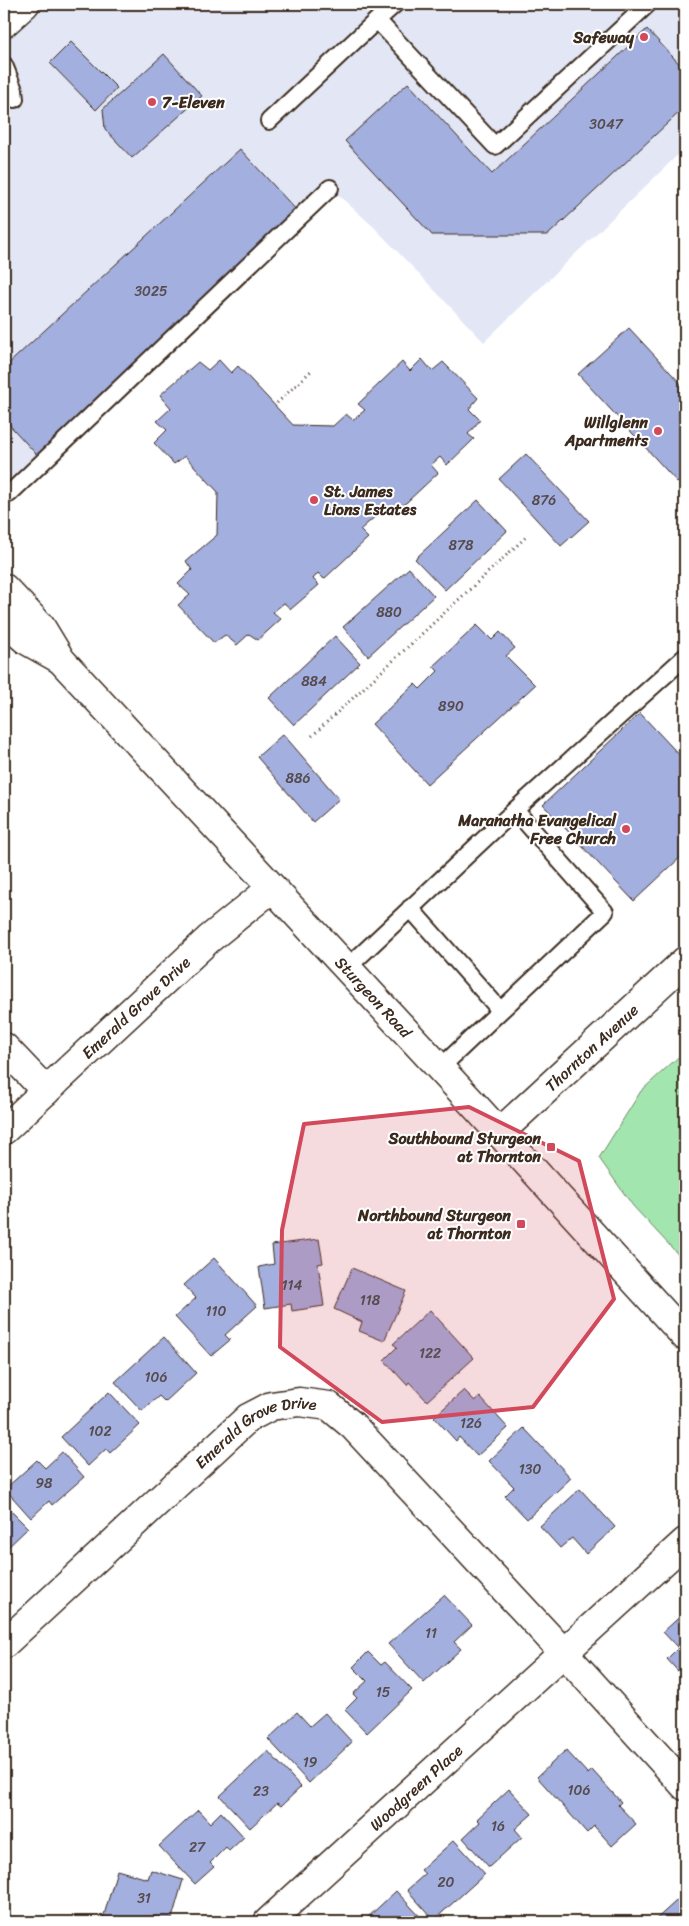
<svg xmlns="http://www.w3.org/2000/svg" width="689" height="1926" font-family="Sriracha,sans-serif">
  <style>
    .built { fill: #e3e7f5 }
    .green { fill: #a3e5af; stroke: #6f8866 }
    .building { fill: #a3afdf; stroke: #3b2a1e }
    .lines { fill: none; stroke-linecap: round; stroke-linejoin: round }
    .lane-casing { stroke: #3b2a1e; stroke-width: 20 }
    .street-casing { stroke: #3b2a1e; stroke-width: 31 }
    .secondary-casing { stroke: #3b2a1e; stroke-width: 31 }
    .path { stroke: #3b2a1e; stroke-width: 3; stroke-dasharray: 1 4; stroke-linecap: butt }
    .lane { stroke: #fff; stroke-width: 16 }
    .street { stroke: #fff; stroke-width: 28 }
    .secondary { stroke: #fff; stroke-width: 28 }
    .marked { fill: #d1495b; fill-opacity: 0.2; stroke: #d1495b; stroke-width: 4; stroke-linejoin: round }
    .poi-dot { fill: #d1495b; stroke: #fff; stroke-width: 2 }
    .labels { text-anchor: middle; stroke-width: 4; stroke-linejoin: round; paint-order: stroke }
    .number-label { font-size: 14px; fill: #554b4e }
    .poi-label { font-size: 16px; font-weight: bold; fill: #3b2a1e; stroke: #fff; text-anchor: end }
    .street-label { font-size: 16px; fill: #3b2a1e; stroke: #fff }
  </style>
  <rect width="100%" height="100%" fill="#fff"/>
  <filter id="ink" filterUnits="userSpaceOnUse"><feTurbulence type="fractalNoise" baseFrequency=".02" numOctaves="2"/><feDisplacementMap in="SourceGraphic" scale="10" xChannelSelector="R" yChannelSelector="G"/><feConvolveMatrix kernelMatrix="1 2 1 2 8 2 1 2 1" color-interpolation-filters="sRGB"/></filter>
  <g filter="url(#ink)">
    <!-- built -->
    <path class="built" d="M23 4H685V148L484 342 374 227 337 194 4 511V23Z"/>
    <!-- green -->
    <path class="green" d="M685 1051V1262L633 1206 599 1158 641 1091Z"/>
    <!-- building -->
    <path class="building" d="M647 29 685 70V107L548 235H432L345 141 408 83 492 174Z
      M71 42 117 88 96 110 50 63Z
      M164 54 202 96 132 158 105 129 103 109Z
      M240 149 299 213 37 455 4 419V368Z
      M629 328 683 386 685 383V476L678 483 578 374Z
      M422 359 432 371 443 362 478 398 469 409 480 420 468 434 474 439 447 465 440 457 431 465 438 473 393 515 385 508 360 530 368 538 324 579 318 573 313 579 319 585 291 609 284 603 273 612 281 619 258 640 249 634 237 645 225 635 214 643 178 605 190 595 178 584 192 570 186 561 217 535 218 492 185 456 174 464 154 443 167 430 157 421 171 408 160 395 198 362 208 370 219 360 231 373 238 366 293 425 333 426 346 414 353 420 365 410 358 404 402 362 410 371Z
      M526 454 589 521 561 546 499 479Z
      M478 500 507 531 445 590 415 559Z
      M409 568 434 596 368 656 343 627Z
      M477 625 492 640 500 632 515 648 506 656 535 685 427 784 372 724 415 684 420 689 438 671 433 666Z
      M335 636 360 663 294 725 269 698Z
      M640 713 685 761V853L634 901 543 805Z
      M283 734 339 799 313 822 257 757Z
      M319 1239 323 1263 318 1264 324 1306 292 1311 291 1304 265 1308 259 1267 274 1264 272 1245Z
      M214 1258 257 1306 225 1335 230 1340 211 1356 175 1317 196 1298 184 1285Z
      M352 1268 406 1291 384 1341 359 1331 362 1322 334 1309Z
      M430 1310 474 1358 427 1401 409 1382 407 1385 384 1360 397 1347 393 1344Z
      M164 1337 196 1373 165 1402 159 1396 142 1411 115 1382Z
      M464 1390 475 1401 480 1397 508 1428 477 1456 459 1437 456 1441 434 1417Z
      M109 1392 140 1425 110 1453 106 1449 88 1466 61 1437Z
      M524 1428 571 1478 527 1519 505 1496 514 1487 489 1461Z
      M62 1452 84 1477 52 1505 49 1501 31 1518 5 1489 37 1460 45 1468Z
      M580 1489 615 1527 586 1554 572 1538 560 1548 540 1526Z
      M4 1504 28 1528 4 1551Z
      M444 1595 472 1625 454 1642 461 1649 424 1683 388 1644Z
      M685 1612V1679L667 1659 678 1648 663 1632Z
      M368 1652 381 1665 385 1662 412 1690 367 1733 345 1710 357 1698 353 1694 367 1681 353 1667Z
      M297 1712 310 1726 325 1713 352 1742 309 1783 268 1739Z
      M566 1750 588 1774 592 1770 621 1802 618 1805 636 1824 612 1846 594 1826 587 1833 537 1777Z
      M268 1751 301 1787 281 1806 277 1803 250 1828 220 1796Z
      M509 1789 532 1814 515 1829 522 1837 489 1867 463 1838 480 1822 477 1819Z
      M198 1810 210 1823 221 1812 244 1837 229 1851 226 1847 210 1863 214 1867 195 1884 159 1846Z
      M454 1840 485 1874 434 1920 407 1890 425 1874 421 1870Z
      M117 1870 148 1879 151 1870 183 1880 171 1922 152 1916 150 1922H102Z
      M396 1891 425 1922H367L365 1920Z
      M685 1893V1922H653Z"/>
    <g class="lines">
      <!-- lane casing -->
      <g class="lane-casing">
        <path id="lane" d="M377 20 395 4
          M4 65 14 90 15 99 4 96
          M269 121 377 20 495 146 648 4
          M9 494 330 188
          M410 908 500 1010
          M347 968 515 810 685 657
          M440 1068 605 912 515 810"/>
      </g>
      <!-- street casing -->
      <g class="street-casing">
        <g id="street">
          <path d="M4 1047 46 1091"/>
          <path id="s1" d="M4 1130 209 939 272 888"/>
          <path id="s2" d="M499 1133 685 961"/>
          <path id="s3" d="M4 1644 248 1418 271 1406 299 1402 329 1406 353 1426 564 1653 685 1786"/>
          <path id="s4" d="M268 1922 685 1542"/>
        </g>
      </g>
      <!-- secondary casing -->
      <g class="secondary-casing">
        <g id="secondary">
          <path d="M4 23 25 4"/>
          <path id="s5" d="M4 588 41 627 61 660 475 1106 685 1336"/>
          <path d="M4 621 26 640 58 658"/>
        </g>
      </g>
      <!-- path -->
      <path class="path" d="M277 403 313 369
        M312 736 526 537
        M4 1915 31 1922"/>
      <!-- lane -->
      <use href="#lane" class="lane"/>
      <!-- street -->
      <use href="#street" class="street"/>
      <!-- secondary -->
      <use href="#secondary" class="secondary"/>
    </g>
  </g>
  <!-- marked area -->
  <path class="marked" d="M469 1107 579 1161 614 1299 533 1407 382 1422 280 1347 282 1230 304 1124Z"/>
  <!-- markers -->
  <g class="poi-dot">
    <circle cx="644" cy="37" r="5"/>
    <circle cx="152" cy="102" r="5"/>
    <circle cx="658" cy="431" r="5"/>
    <circle cx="314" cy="500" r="5"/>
    <circle cx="626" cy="829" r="5"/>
    <rect x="546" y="1142" width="10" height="10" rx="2.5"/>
    <rect x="516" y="1219" width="10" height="10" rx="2.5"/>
  </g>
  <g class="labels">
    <!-- number labels -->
    <g class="number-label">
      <text x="606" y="129">3047</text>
      <text x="151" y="296">3025</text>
      <text x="544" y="505">876</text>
      <text x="461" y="550">878</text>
      <text x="389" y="617">880</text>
      <text x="314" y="686">884</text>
      <text x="451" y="711">890</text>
      <text x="298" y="783">886</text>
      <text x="292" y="1290">114</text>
      <text x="370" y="1305">118</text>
      <text x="216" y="1316">110</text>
      <text x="430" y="1358">122</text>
      <text x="156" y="1382">106</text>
      <text x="471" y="1428">126</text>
      <text x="100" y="1436">102</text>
      <text x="530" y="1474">130</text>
      <text x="44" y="1488">98</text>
      <text x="431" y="1638">11</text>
      <text x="383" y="1697">15</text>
      <text x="310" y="1767">19</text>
      <text x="579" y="1795">106</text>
      <text x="261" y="1796">23</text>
      <text x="498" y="1831">16</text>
      <text x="197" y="1852">27</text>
      <text x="446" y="1887">20</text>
      <text x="144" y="1903">31</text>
    </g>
    <!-- poi labels -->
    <g class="poi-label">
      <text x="634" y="43">Safeway</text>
      <text x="162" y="108" text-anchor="start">7-Eleven</text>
      <text x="648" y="428">Willglenn<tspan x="648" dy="18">Apartments</tspan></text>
      <text x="324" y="497" text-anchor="start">St. James<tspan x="324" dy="18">Lions Estates</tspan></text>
      <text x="616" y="826">Maranatha Evangelical<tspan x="616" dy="18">Free Church</tspan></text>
      <text x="541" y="1144">Southbound Sturgeon<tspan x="541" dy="18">at Thornton</tspan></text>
      <text x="511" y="1221">Northbound Sturgeon<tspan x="511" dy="18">at Thornton</tspan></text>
    </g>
    <!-- street labels -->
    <g class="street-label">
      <text dy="6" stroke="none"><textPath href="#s5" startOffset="552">Sturgeon Road</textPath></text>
      <text dy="6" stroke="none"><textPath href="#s1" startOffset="180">Emerald Grove Drive</textPath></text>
      <text dy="6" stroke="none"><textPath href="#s2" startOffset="126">Thornton Avenue</textPath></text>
      <text dy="6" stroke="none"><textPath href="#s3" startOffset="334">Emerald Grove Drive</textPath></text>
      <text dy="6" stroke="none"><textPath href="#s4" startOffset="200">Woodgreen Place</textPath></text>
    </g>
  </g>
  <!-- margin -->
  <rect width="689" height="1926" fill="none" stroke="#fff" stroke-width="20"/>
  <rect x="10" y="10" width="669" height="1906" fill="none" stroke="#3b2a1e" stroke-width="2" filter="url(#ink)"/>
</svg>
